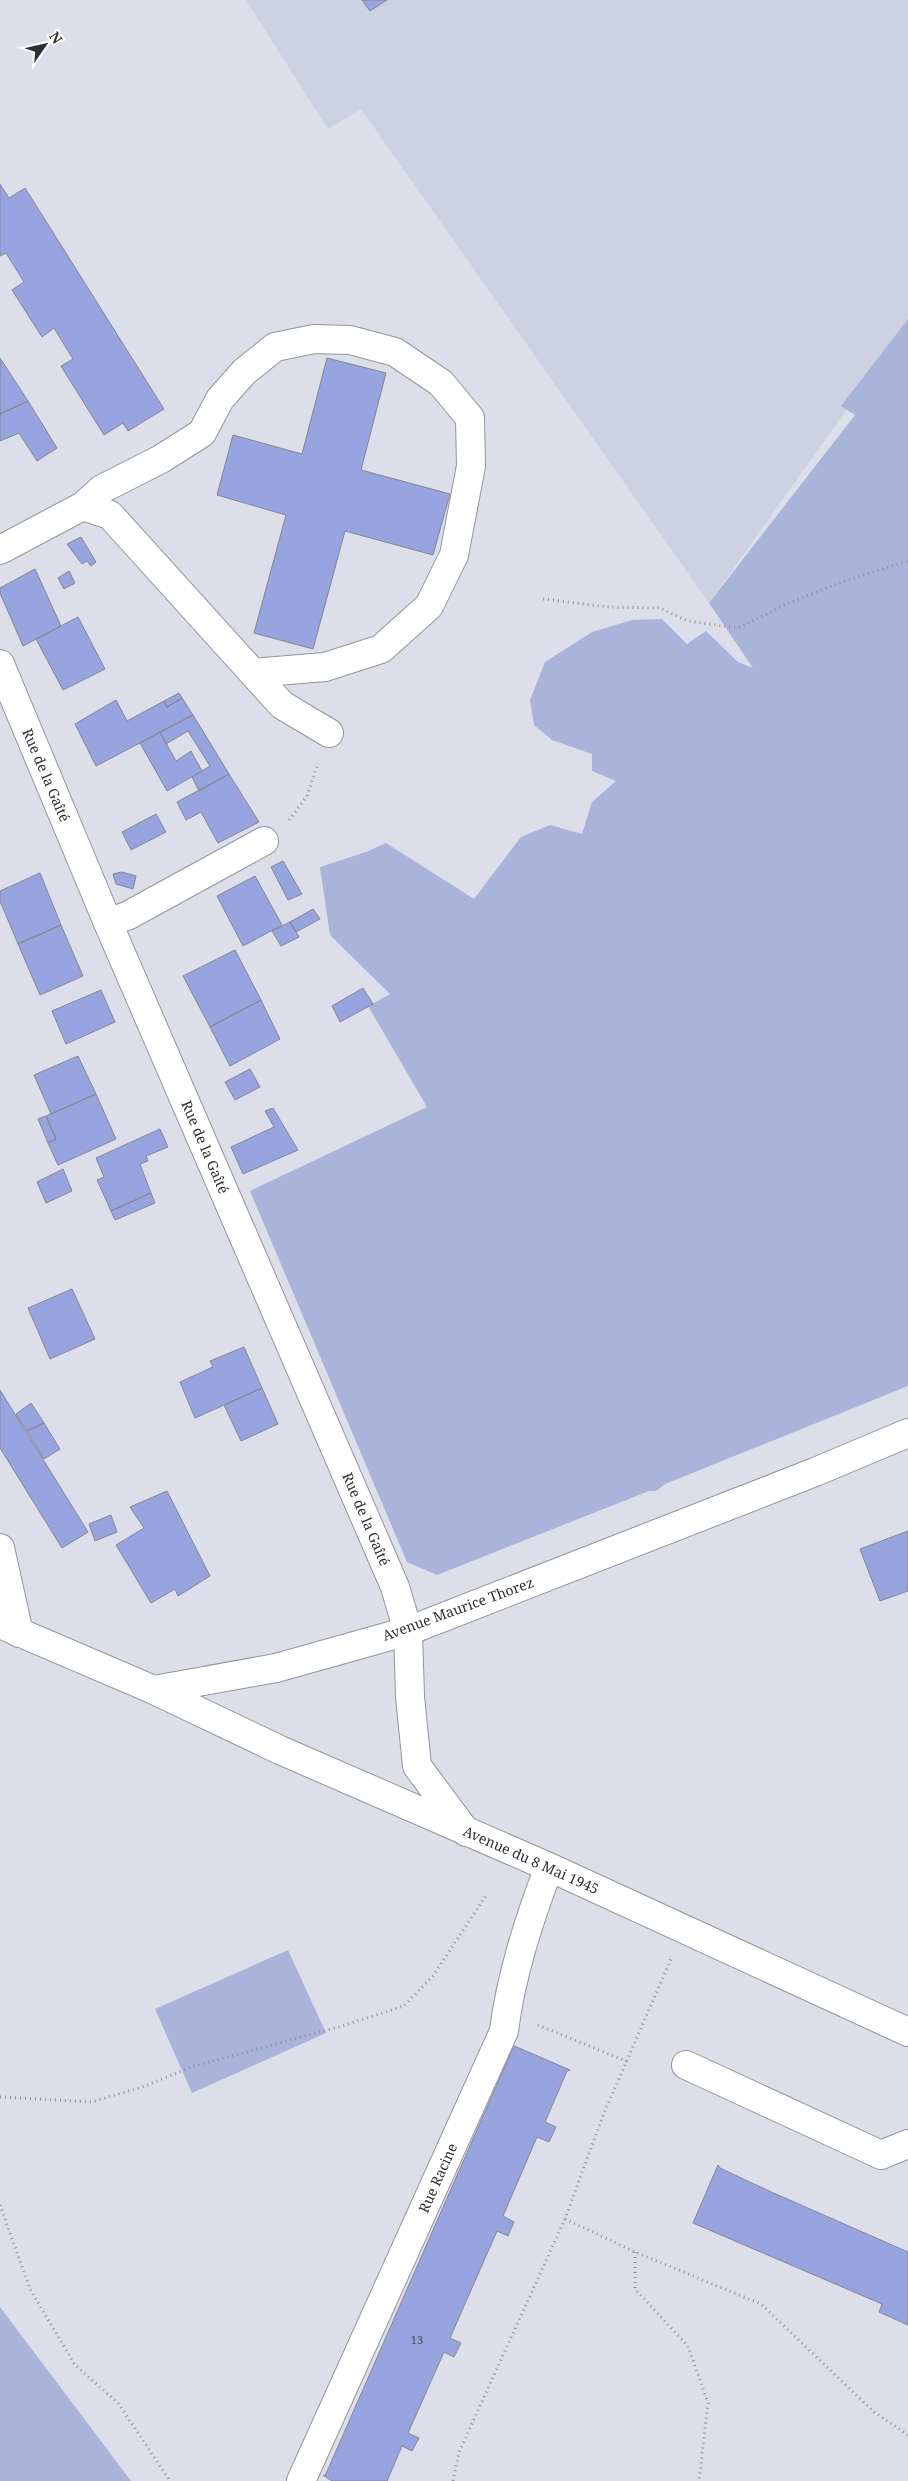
<svg xmlns="http://www.w3.org/2000/svg" width="908" height="2481" font-family="'Noto Serif',serif">
  <style>
    .built { fill: #cdd1e1 }
    .green { fill: #aab3d9 }
    .building { fill: #97a4e0; stroke: #848790 }
    .lines { fill: none; stroke-linecap: round; stroke-linejoin: round }
    .minor-casing { stroke: #92959e; stroke-width: 30 }
    .major-casing { stroke: #92959e; stroke-width: 30 }
    .path { stroke: #909299; stroke-width: 3; stroke-dasharray: 1 4; stroke-linecap: butt }
    .minor { stroke: #fff; stroke-width: 28 }
    .major { stroke: #fff; stroke-width: 28 }
    .labels { text-anchor: middle; stroke-width: 4; stroke-linejoin: round; paint-order: stroke }
    .number-label { font-size: 11px; fill: #484c5e }
    .street-label { font-size: 14px; fill: #2e2f33; stroke: #fff }
  </style>
  <rect width="100%" height="100%" fill="#dcdee9"/>
  <!-- built -->
  <path class="built" d="M246 0H908V323L709 603 361 109 328 129Z"/>
  <!-- green -->
  <path class="green" d="M908 319V1386L665 1484 656 1491H649L437 1575 407 1562 250 1191 427 1107 368 1006 390 994 330 935 320 867 366 852 386 843 474 899 521 837 550 825 582 834 592 802 616 781 592 771V754L552 740 534 725 530 700 545 662 592 632 632 620 662 619 687 644 706 631 738 662 753 668 709 603 855 415 841 406Z
    M288 1950 326 2033 192 2093 155 2009Z
    M0 2307 131 2481H0Z"/>
  <!-- building -->
  <path class="building" d="M362 0H387L370 11Z
    M0 184 9 198 25 188 164 409 128 431 123 423 104 435 61 366 73 359 54 328 42 337 12 290 24 282 6 253 0 256Z
    M0 358 28 401 0 414Z
    M327 358 386 373 361 470 450 494 433 555 345 531 313 649 254 633 286 515 217 495 233 435 302 454Z
    M28 401 57 448 37 461 19 433 0 441V414Z
    M81 537 96 562 91 566 87 561 82 564 67 544Z
    M35 569 61 626 23 646 0 593V588Z
    M69 571 75 583 64 589 58 578Z
    M78 617 105 669 63 690 36 639Z
    M179 693 182 698 167 707 164 701Z
    M182 698 193 715 96 766 75 724 116 700 127 721 164 701 167 707Z
    M193 715 229 774 199 791 192 777 210 766 188 731 166 744 160 732Z
    M160 732 176 761 191 751 202 771 167 791 140 743Z
    M229 774 259 822 218 843 201 812 186 820 177 802Z
    M156 814 166 832 131 850 122 832Z
    M283 861 302 894 288 900 271 867Z
    M122 872 136 876 133 889 116 884 113 874Z
    M40 873 61 925 18 944 0 901V891Z
    M255 876 282 925 243 946 217 896Z
    M313 909 320 919 296 932 290 922Z
    M290 922 299 937 281 946 272 931Z
    M61 925 83 976 40 995 18 944Z
    M235 950 261 1000 210 1027 183 976Z
    M363 988 373 1004 340 1022 332 1006Z
    M101 990 115 1022 66 1044 52 1011Z
    M261 1000 280 1039 230 1066 210 1027Z
    M78 1056 96 1094 51 1114 34 1075Z
    M250 1069 260 1087 235 1100 225 1082Z
    M96 1094 116 1139 58 1165 48 1143 56 1139 46 1116Z
    M273 1108 298 1150 243 1174 231 1147 274 1127 265 1111Z
    M46 1116 56 1139 48 1143 38 1119Z
    M160 1129 168 1147 146 1156 148 1161 140 1164 151 1193 111 1211 97 1180 104 1177 96 1158Z
    M63 1169 72 1191 46 1203 37 1182Z
    M151 1193 155 1203 115 1220 111 1211Z
    M72 1289 95 1339 50 1359 28 1308Z
    M244 1347 262 1388 195 1418 180 1382 213 1367 210 1361Z
    M262 1388 278 1424 241 1441 224 1405Z
    M0 1390 88 1532 62 1548 0 1448Z
    M31 1403 44 1423 27 1431 16 1414Z
    M44 1423 60 1449 44 1459 27 1431Z
    M167 1491 210 1576 178 1596 175 1589 151 1603 116 1545 144 1528 130 1507Z
    M111 1515 117 1532 95 1541 89 1524Z
    M908 1531V1591L880 1601 860 1549Z
    M512 2045 570 2070 567 2071 545 2122 556 2127 549 2142 537 2137 503 2216 514 2222 508 2236 497 2231 450 2338 461 2343 454 2357 444 2352 408 2433 419 2438 412 2451 402 2446 387 2481H332L323 2475 325 2476 513 2048Z
    M718 2165 720 2168 769 2191 908 2252V2325L879 2312 882 2304 693 2223Z"/>
  <g class="lines">
    <!-- minor casing -->
    <g class="minor-casing">
      <path id="minor" d="M83 506 102 489 161 459 202 433 220 399 244 372 275 347 314 339 350 340 395 352 441 383 470 418 471 466 454 555 429 606 381 649 325 667 253 673
        M0 550 83 506 110 515 282 705 329 733
        M0 664 108 923 395 1587 408 1631 410 1697 417 1766 466 1832
        M108 923 129 915 264 841
        M0 1548 19 1633
        M154 1690 280 1750 549 1867 908 2032
        M686 2065 881 2155 908 2144
        M301 2481 504 2031C511 1975 529 1920 549 1867"/>
    </g>
    <!-- major casing -->
    <g class="major-casing">
      <path id="major" d="M0 1624 154 1690 276 1668 408 1631 815 1472 908 1433"/>
    </g>
    <!-- path -->
    <path class="path" d="M543 599 609 607 660 608 688 621 738 628 789 603 842 582 908 561
      M289 820 307 796 318 764
      M538 2025 628 2062
      M0 2097 92 2102 145 2086 191 2067 342 2026 404 2006 433 1976 487 1894
      M0 2205 30 2289 75 2365 118 2403 170 2481
      M565 2219 635 2252 761 2304 874 2412 908 2435
      M635 2252V2289L688 2346 708 2403 699 2481
      M453 2481 459 2452 565 2219 602 2118 671 1959"/>
    <!-- minor -->
    <use href="#minor" class="minor"/>
    <!-- major -->
    <use href="#major" class="major"/>
  </g>
  <g class="labels">
    <!-- number labels -->
    <g class="number-label">
      <text x="417" y="2344">13</text>
    </g>
    <!-- street labels -->
    <g class="street-label">
      <text transform="translate(46 775) rotate(67)" y="5">Rue de la Gaîté</text>
      <text transform="translate(205 1147) rotate(67)" y="5">Rue de la Gaîté</text>
      <text transform="translate(366 1519) rotate(67)" y="5">Rue de la Gaîté</text>
      <text transform="translate(458 1609) rotate(-20)" y="5">Avenue Maurice Thorez</text>
      <text transform="translate(531 1860) rotate(24)" y="5">Avenue du 8 Mai 1945</text>
      <text transform="translate(438 2178) rotate(-66)" y="5">Rue Racine</text>
    </g>
  </g>
  <!-- north arrow -->
  <g transform="translate(45 45) rotate(56)" stroke="#ffffff" stroke-width="4" paint-order="stroke">
  <path d="M0-4L9 19L0 12L-9 19Z" fill="#2e2f33"/>
  <text y="-8" font-size="14" font-weight="bold" text-anchor="middle" fill="#2e2f33">N</text>
  </g>
</svg>
